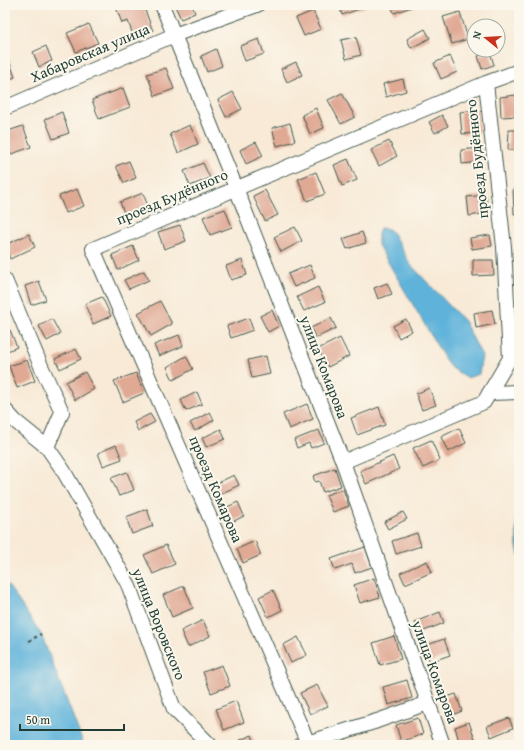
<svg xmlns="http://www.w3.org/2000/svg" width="524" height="750" font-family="'Gentium Book Plus',serif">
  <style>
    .water { fill: #5eb3da; stroke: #3e7887 }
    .building { fill: #e0a994 }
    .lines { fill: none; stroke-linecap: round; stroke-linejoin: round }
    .street-casing { stroke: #40574c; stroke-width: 16 }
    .path { stroke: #40574c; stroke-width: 2.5; stroke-dasharray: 3 3; stroke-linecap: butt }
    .street { stroke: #fff; stroke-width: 14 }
    .labels { text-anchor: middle; stroke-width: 4; stroke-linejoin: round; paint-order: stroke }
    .street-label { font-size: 15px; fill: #1f3d34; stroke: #fbf7ec }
  </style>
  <rect width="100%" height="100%" fill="#fbf7ec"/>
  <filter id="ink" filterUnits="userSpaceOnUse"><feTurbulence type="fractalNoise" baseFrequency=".025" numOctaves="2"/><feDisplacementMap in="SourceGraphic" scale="8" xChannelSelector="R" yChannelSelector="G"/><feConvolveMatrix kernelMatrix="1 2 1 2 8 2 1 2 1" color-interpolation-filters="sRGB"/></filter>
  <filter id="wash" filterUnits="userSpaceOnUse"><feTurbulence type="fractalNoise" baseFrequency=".012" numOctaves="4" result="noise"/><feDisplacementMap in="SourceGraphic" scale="16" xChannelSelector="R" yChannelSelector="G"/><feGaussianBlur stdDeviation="0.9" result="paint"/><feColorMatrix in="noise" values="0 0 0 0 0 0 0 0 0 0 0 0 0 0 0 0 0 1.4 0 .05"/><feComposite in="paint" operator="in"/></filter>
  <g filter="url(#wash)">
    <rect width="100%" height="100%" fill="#f8ead7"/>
    <!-- water -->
    <path class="water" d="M380 228 389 229 394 235 410 264 464 321 482 356 479 374 467 378 449 366 378 245V235Z
      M519 500V555L517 546 516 501Z
      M5 581 41 634 84 745H5Z"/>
    <g id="blocks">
      <!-- building -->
      <path class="building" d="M115 5H143L153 31 134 38 128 21 122 23Z
        M178 5H192L195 13 181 19 175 6Z
        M339 5H365V7L342 15Z
        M391 5H412V7L394 13Z
        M313 11 321 29 304 36 296 18Z
        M460 12 468 39 452 44 443 17Z
        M89 24 98 43 76 52 67 33Z
        M425 29 430 38 411 48 407 39Z
        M356 37 361 55 346 59 341 40Z
        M259 39 264 54 245 61 240 46Z
        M46 46 52 61 39 67 33 52Z
        M216 49 222 66 207 72 201 56Z
        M490 52 494 65 482 69 478 56Z
        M5 55H7L15 77 5 81Z
        M450 56 457 72 441 79 434 63Z
        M296 62 302 75 287 82 281 69Z
        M166 68 174 89 155 96 147 74Z
        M403 79 406 91 386 97 383 84Z
        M123 88 130 107 99 119 92 100Z
        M233 92 242 109 226 117 218 100Z
        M342 93 355 117 341 124 328 100Z
        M516 95 518 116 501 117 500 97Z
        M316 108 324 128 310 134 302 115Z
        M477 110 479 133 462 134 460 112Z
        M62 112 69 133 53 139 45 119Z
        M442 115 448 126 435 133 429 122Z
        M290 123 295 141 277 146 272 128Z
        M190 125 198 144 178 153 170 134Z
        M23 126 31 147 9 155 5 144V132Z
        M509 130H519V150H508Z
        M389 141 397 156 379 166 371 150Z
        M256 142 263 156 246 164 240 150Z
        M480 148 481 162 462 164 461 150Z
        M348 159 357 180 342 186 334 165Z
        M129 161 136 178 124 183 116 166Z
        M203 163 210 178 190 186 184 171Z
        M316 172 325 194 307 201 298 179Z
        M519 188V214H514L513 189Z
        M77 189 84 206 66 213 59 196Z
        M265 190 278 215 265 221 253 196Z
        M143 193 149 209 126 218 120 202Z
        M486 195 488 213 469 216 467 197Z
        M225 209 232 227 210 235 203 217Z
        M180 225 186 241 164 249 158 232Z
        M295 227 302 241 281 252 274 237Z
        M362 232 366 243 347 249 343 239Z
        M29 234 35 247 10 259 5 247V245Z
        M490 235 492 246 472 249 470 238Z
        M133 246 139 260 118 270 112 255Z
        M242 260 247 275 231 280 226 266Z
        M473 260H493L494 275 473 276Z
        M310 265 315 278 294 287 288 274Z
        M144 271 149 280 129 289 124 280Z
        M39 281 46 300 31 305 25 286Z
        M387 283 392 294 378 299 374 288Z
        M318 287 325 302 304 311 297 297Z
        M102 297 111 316 93 324 85 304Z
        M160 301 172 324 151 336 138 313Z
        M272 310 279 326 268 332 260 316Z
        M492 310 495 324 476 328 474 313Z
        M249 318 253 330 231 338 227 326Z
        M331 318 336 328 316 338 311 328Z
        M52 319 60 334 47 341 39 326Z
        M406 319 412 331 399 338 393 326Z
        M10 330 17 347 5 352V332Z
        M179 335 183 346 159 356 154 345Z
        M340 338 349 356 328 367 318 349Z
        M76 349 81 359 60 369 55 359Z
        M186 356 193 369 173 380 167 367Z
        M266 356 270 374 252 378 248 360Z
        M27 360 35 381 17 388 9 366Z
        M85 372 94 389 75 400 66 382Z
        M136 373 144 393 123 402 114 381Z
        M429 388 436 405 422 410 416 394Z
        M197 392 202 404 186 411 181 400Z
        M307 404 313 419 289 429 283 414Z
        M379 407 385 425 357 435 351 418Z
        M210 412 214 420 195 431 190 423Z
        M150 414 155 422 138 431 134 422Z
        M459 428 466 443 448 452 441 437Z
        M221 429 225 439 206 447 202 438Z
        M319 430 324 443 311 448 309 443 297 448 294 440Z
        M431 440 440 460 423 468 413 448Z
        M116 445 122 459 103 466 98 453Z
        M393 456 399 469 366 484 360 471Z
        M335 468 341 486 323 492 319 481 315 482 313 476Z
        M127 472 134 490 119 496 111 478Z
        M234 475 239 485 214 497 209 487Z
        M343 489 349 506 333 512 326 495Z
        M238 502 244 516 228 524 221 510Z
        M147 509 153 526 132 534 126 517Z
        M403 512 407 519 388 529 384 522Z
        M417 533 421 546 396 554 392 541Z
        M255 541 261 555 243 563 237 549Z
        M166 545 175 564 153 574 144 555Z
        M365 547 372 567 355 573 352 564 335 570 331 559Z
        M427 561 432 572 405 584 400 573Z
        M374 578 380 597 360 603 354 585Z
        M184 586 193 608 172 617 163 595Z
        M273 590 282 610 268 617 259 597Z
        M440 612 444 623 419 633 415 622Z
        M203 620 210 636 188 647 181 631Z
        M394 636 401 659 380 665 373 643Z
        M298 637 307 655 291 663 283 645Z
        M444 639 450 655 430 662 424 646Z
        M222 665 230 686 211 693 203 672Z
        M407 680 412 698 388 705 383 687Z
        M317 685 328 706 310 714 300 693Z
        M456 694 462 711 450 716 444 698Z
        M236 701 244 722 224 730 216 709Z
        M418 718 423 734 401 742 396 725Z
        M509 718 513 728 491 737 487 726Z
        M469 722 476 742 468 745H460L455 727Z
        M252 735 255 744 253 745H239L238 741Z"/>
    </g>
  </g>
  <g filter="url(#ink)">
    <use href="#blocks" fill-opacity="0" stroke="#40574c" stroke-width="1"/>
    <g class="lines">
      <!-- street casing -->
      <g class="street-casing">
        <path id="street" d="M162 5 236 188 343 462 443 745
          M486 83 519 71
          M5 108 174 35 257 5
          M5 280 41 366 62 412 47 447
          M489 393 519 392
          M5 410 15 421 47 447 63 470 128 584 174 709 210 745
          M308 743 93 249 486 83 504 247 510 358 484 402 343 462
          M301 745 377 721 428 703"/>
      </g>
      <!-- path -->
      <path class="path" d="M29 641 41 634"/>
      <!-- street -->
      <use href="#street" class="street"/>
    </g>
  </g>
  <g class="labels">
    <!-- street labels -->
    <g class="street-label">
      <text transform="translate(90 53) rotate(-23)" y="5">Хабаровская улица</text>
      <text transform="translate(477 159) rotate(-96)" y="5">проезд Будённого</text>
      <text transform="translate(172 197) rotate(-23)" y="5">проезд Будённого</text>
      <text transform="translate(324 367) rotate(69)" y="5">улица Комарова</text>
      <text transform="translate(216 489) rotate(67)" y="5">проезд Комарова</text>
      <text transform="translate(159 624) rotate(68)" y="5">улица Воровского</text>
      <text transform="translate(435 672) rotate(70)" y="5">улица Комарова</text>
    </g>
  </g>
  <!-- margin -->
  <rect width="524" height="750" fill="none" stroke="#fbf7ec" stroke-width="20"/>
  <!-- north arrow -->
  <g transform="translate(486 38) rotate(288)"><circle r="19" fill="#fbf7ec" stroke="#a3ada2"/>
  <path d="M0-3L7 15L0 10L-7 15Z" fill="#c8321e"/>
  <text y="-6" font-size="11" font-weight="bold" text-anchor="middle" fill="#1f3d34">N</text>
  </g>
  <!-- scale -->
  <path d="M20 724v6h104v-6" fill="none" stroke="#1f3d34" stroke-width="2"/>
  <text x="26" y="724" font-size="12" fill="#1f3d34" stroke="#fbf7ec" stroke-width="3" paint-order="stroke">50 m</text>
</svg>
